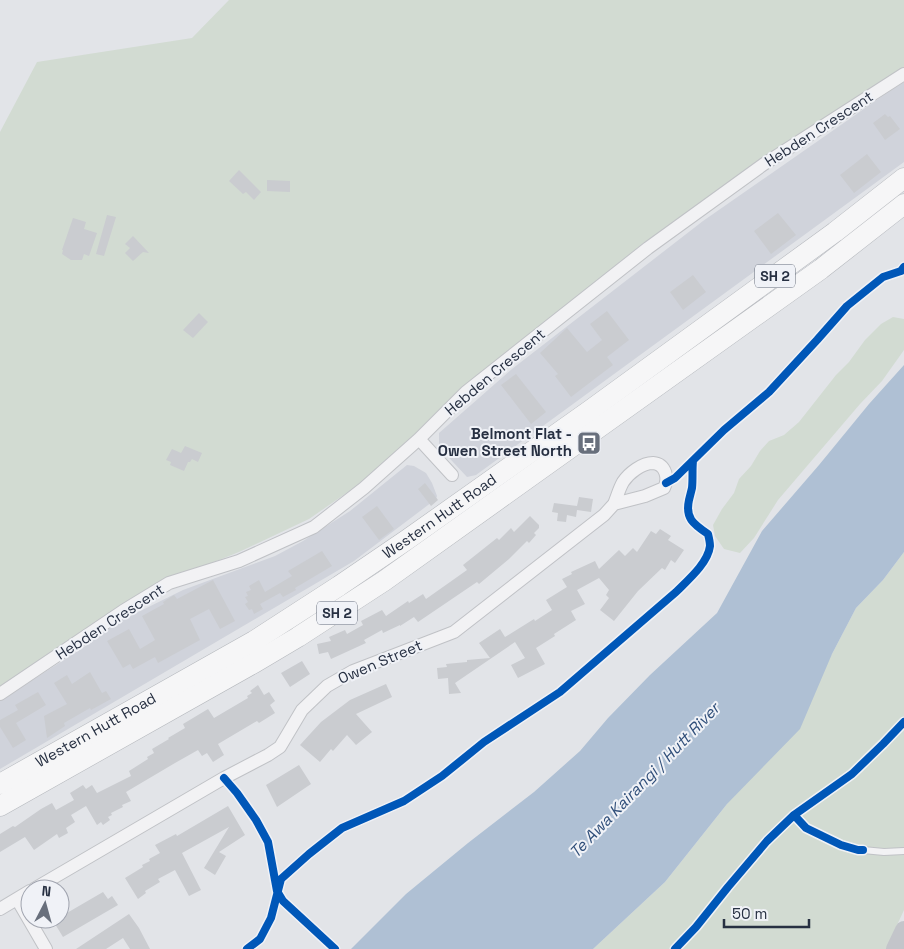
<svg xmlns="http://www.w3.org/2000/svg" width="904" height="949" font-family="'Space Grotesk',sans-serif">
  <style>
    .built { fill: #d0d3db }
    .green { fill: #d2dbd2 }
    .water { fill: #afc0d4 }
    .building { fill: #caccd0 }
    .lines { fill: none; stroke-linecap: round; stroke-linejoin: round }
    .service-casing { stroke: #c0c2c6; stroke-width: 8 }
    .minor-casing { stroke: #c0c2c6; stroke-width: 14 }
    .trunk-casing { stroke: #b4b7bc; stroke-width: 21 }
    .service { stroke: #f2f2f4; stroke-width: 6 }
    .minor { stroke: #f2f2f4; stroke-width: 12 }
    .secondary { stroke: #c3c5ca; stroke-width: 18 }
    .trunk { stroke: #f6f6f7; stroke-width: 20 }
    .cycleway-casing { stroke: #f0f2f7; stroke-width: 11 }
    .cycleway { stroke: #0057b8; stroke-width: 8 }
    .labels { text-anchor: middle; stroke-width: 4; stroke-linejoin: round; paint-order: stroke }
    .shield { fill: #f0f2f7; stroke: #636a78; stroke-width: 1 }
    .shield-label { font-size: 14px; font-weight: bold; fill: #273042 }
    .street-label { font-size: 15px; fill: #273042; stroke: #f0f2f7 }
    .poi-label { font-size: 15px; font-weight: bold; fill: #273042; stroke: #f0f2f7; text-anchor: end }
    .water-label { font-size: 16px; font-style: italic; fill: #2f4e79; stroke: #f0f2f7 }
  </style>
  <rect width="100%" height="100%" fill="#e2e4e8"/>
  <!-- built -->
  <path class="built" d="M904 82V162L476 475 467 477 439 447V433L512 369 703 221 891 90Z
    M407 465 414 466 426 473 432 483 437 496 436 499 354 561 0 769V701L84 647 120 621 183 590 275 556 303 541 350 511Z"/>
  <!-- green -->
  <path class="green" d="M229 0H904V69L741 175 641 245 466 386 419 431 358 485 309 519 239 552 167 581 0 691V132L37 62 192 38Z
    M893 317 904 319V350L882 381 860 404 778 500 754 538 740 553 724 549 715 536 713 525 722 509 734 493 739 479 751 466 760 451 769 441 784 435 799 422 836 375 849 362 865 340 881 324Z
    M904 552V910L886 949H593L665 882 727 804 832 654 856 608 883 580Z"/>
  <!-- water -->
  <path class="water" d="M904 365V552L883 580 856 608 832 654 800 729 727 804 665 882 593 949H351L406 894 468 843 534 792 580 751 608 718 650 675 717 613 762 531 819 465 869 404Z"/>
  <!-- building -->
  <path class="building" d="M885 114 888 117 890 116 900 129 885 140 873 123Z
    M867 154 881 172 854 193 840 175Z
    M239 170 261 192 254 200 246 192 243 194 229 181Z
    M267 180 290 181V192L267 191Z
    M778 213 796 235 771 254 754 231Z
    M107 215 116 217 104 256 96 254Z
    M73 218 86 222 84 229 97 233 89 256 84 254 82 260H71L62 254 63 250H62Z
    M133 236 149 253 143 252 133 261 125 253 130 248 125 244Z
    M693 275 706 292 683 310 670 292Z
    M607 311 629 340 607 357 613 365 571 397 555 376 558 374 540 353 567 328 587 352 602 340 590 324Z
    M199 313 208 322 193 338 183 330Z
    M516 374 546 412 531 424 501 385Z
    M185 446 202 453 198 462 192 459 190 462H188L184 471 170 465 171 462 166 460 172 449 181 453Z
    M425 483 438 500 431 506 418 489Z
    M579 497 593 499 591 512 577 510 576 517 567 515 566 522 557 521 558 513 552 512 554 503 577 506Z
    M377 506 394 529 379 540 362 517Z
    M530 516 539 525V528L534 533 536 535 529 543 527 541 509 559 479 584 477 582 418 622 414 617 400 626V625L383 633 382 630 364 640 366 643 331 659 328 652 319 654 317 644 331 641 329 637 345 630 347 634 363 625 361 621 382 610 386 616 408 601 409 603 423 594 426 599 467 570 463 565 497 538 499 540 511 528 514 532Z
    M660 529 671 536 668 540 684 550 675 563 671 560 665 570 662 568 638 591 614 621 600 610 609 598 606 595 609 590 599 578 577 590 585 604 571 611 576 620 554 634 555 636 536 648 545 664 518 678 511 665 525 658 515 642 455 683 461 693 449 694 448 678 438 679 437 668 447 667 446 664 467 662V660L490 658 479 643 500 629 505 637 534 619 535 621 552 610 546 600 567 587 562 579 572 574 571 572 595 561 599 569 619 550 625 556 633 548 637 552 651 531 656 534Z
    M322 551 332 566 295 588 296 590 283 597 280 593 260 604 263 609 254 614 252 609 249 610 245 604 248 602 245 597 248 596 246 592 251 590 249 586 259 580 265 592 292 576 288 571Z
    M213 580 235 621 220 629 209 609 190 619 200 640 158 663 155 657 133 669 130 664 123 668 107 641 129 629 140 649 155 640 142 616 164 604 163 602 174 595 177 599Z
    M302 661 310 674 290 687 281 673Z
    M90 672 102 693 106 691 111 699 91 710 90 708 64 723 65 726 47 738 44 716 67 704 54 683 67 675 72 684Z
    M386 684 392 697 356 714 372 732 356 745 347 735 333 751 331 749 320 762 300 745 321 722 350 700Z
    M258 685 264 695 269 692 275 701 270 705 275 713 259 723 257 721 218 744 224 755 213 762 207 753 202 756 198 750 175 763 126 792 131 801 122 805 123 807 111 813 112 815 108 817 110 820 103 825 101 822 97 825 86 806 71 815 75 822 66 828 68 833 59 838 57 834 34 850 25 837 0 852V834L13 826 15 827 41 809 52 803 56 810 74 800 70 793 83 785 86 789 92 785 97 793 131 776 129 771 148 759 147 757 154 753 152 749 169 739 168 738 185 728 183 724 208 709 214 718 248 698 247 696 252 693 250 691Z
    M38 692 46 705 16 723 26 740 13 748 0 727V720L18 710 15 705Z
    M299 765 311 784 277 807 266 785Z
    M228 806 245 835 219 852 226 856 215 875 204 868 229 827 182 853 201 890 189 896 175 870 158 879 160 882 145 891 146 893 138 899 125 878 143 867 142 865 150 861 149 859 160 853 155 845 176 834 177 836Z
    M103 892 108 899 112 896 118 905 63 937 52 919H60V917Z
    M129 914 139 928 150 949H130L123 938 106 949H76Z"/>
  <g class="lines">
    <!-- service casing -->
    <g class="service-casing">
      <path id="service" d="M863 850 884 852 904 851"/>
    </g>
    <!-- minor casing -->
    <g class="minor-casing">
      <path id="minor" d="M419 439 452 475
        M0 694 123 611 169 583 239 561 314 527 364 488 419 439 466 392 648 248 764 164 904 74
        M34 889 224 778 268 755 280 747 302 710 327 686 353 671 454 632 604 515 614 504 645 496 664 488C669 479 666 464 653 463 642 463 629 473 623 482 619 489 617 497 614 504
        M17 899 46 949
        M0 909 30 891"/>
    </g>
    <!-- trunk casing -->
    <g class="trunk-casing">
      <g id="trunk">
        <path id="s1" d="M0 784 254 641 339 586 408 539 589 411 835 232 904 178"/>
        <path d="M0 806 254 663 298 637 384 581 821 269 904 204"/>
      </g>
    </g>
    <!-- service -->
    <use href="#service" class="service"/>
    <!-- minor -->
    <use href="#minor" class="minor"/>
    <!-- secondary -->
    <path class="secondary" d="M895 949 904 930"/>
    <!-- trunk -->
    <use href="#trunk" class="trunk"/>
    <!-- cycleway casing -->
    <g class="cycleway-casing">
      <path id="cycleway" d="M666 483 675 478 724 430 769 392 817 340 847 306 883 277 901 271 904 267
        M224 778 237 793 256 820 268 842 277 891 283 901 335 949
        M794 815 806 828 841 845 858 850H863
        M247 949 260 939 271 918 281 879 309 854 342 828 404 801 442 776 484 742 560 692 676 592C688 580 708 563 710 546 710 542 709 538 708 534 693 524 685 518 689 500 690 496 691 492 692 488 693 479 692 470 693 461
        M675 949 696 927 728 887 767 841 794 815 852 774 883 744 904 722"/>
    </g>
    <!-- cycleway -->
    <use href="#cycleway" class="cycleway"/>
  </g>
  <!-- icons -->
  <defs>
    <g id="bus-square" transform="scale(1.25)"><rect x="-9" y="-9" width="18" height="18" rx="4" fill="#686f7c" stroke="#f0f2f7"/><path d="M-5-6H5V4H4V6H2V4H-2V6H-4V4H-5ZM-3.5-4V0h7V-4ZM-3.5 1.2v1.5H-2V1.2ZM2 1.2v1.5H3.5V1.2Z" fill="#fff"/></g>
  </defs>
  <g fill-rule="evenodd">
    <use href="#bus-square" x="589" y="443"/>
  </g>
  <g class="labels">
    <!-- shield labels -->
    <g class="shield">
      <rect x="755" y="264.5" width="40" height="23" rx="4"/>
      <rect x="317" y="601.5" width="40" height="23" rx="4"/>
    </g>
    <g class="shield-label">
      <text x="775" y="281">SH 2</text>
      <text x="337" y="618">SH 2</text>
    </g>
    <!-- street labels -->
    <g class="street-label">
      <text transform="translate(819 129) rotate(-33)" y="5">Hebden Crescent</text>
      <text transform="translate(495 372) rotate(-40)" y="5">Hebden Crescent</text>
      <text dy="5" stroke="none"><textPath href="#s1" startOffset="515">Western Hutt Road</textPath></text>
      <text transform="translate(110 622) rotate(-33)" y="5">Hebden Crescent</text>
      <text transform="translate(380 662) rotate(-23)" y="5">Owen Street</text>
      <text dy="5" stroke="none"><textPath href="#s1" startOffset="110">Western Hutt Road</textPath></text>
    </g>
    <!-- poi labels -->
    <g class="poi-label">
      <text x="572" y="439">Belmont Flat -<tspan x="572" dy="17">Owen Street North</tspan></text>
    </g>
    <!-- water labels -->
    <g class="water-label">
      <text transform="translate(644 780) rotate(-46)" y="6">Te Awa Kairangi / Hutt River</text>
    </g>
  </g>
  <!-- north arrow -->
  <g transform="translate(45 904) rotate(6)"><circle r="24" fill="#f0f2f7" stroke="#a0a4af"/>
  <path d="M0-4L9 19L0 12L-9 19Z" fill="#686f7c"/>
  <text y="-8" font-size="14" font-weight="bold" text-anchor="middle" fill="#273042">N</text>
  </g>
  <!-- scale -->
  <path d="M724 919v8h85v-8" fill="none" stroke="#273042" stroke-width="2.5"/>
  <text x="732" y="919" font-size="15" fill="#273042" stroke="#f0f2f7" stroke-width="4" paint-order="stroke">50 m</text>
</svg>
